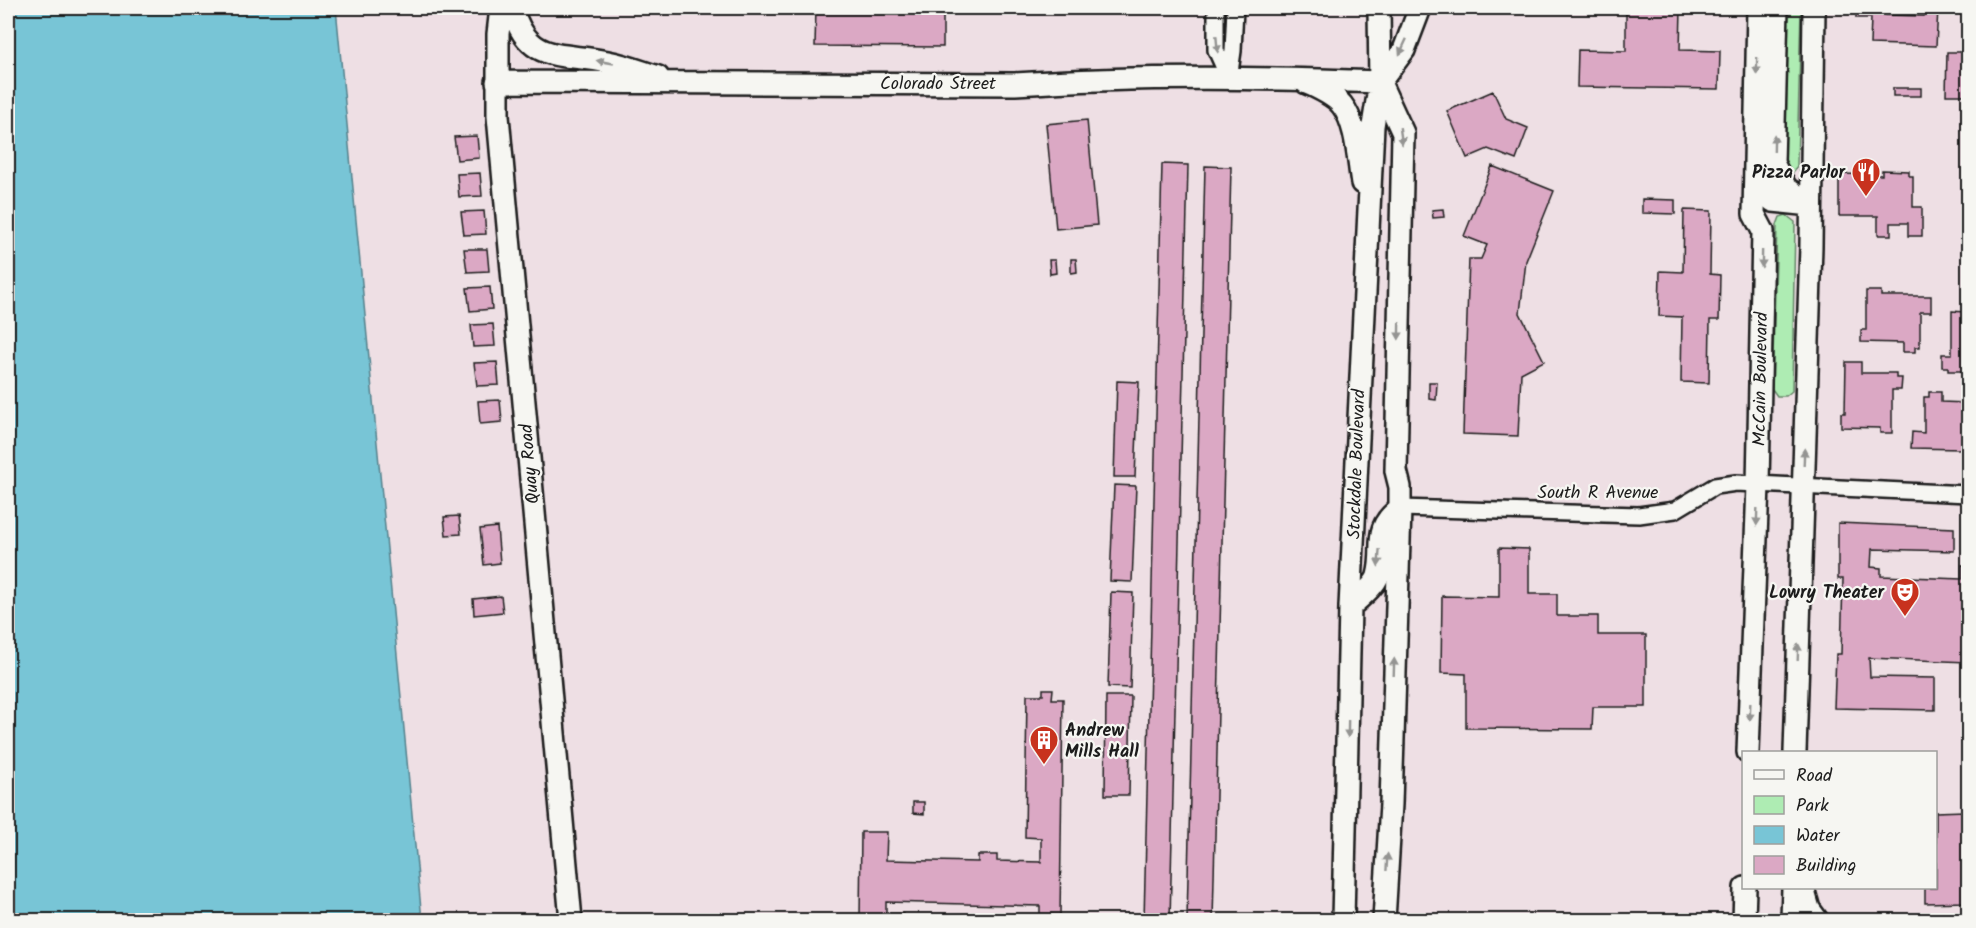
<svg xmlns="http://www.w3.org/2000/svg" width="1976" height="928" font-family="Kalam,sans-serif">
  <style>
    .green { fill: #aeecb3; stroke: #658468; stroke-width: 1.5 }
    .water { fill: #78c5d6; stroke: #53818c; stroke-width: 1.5 }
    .building { fill: #dba8c4; stroke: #1c1c1c; stroke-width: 1.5 }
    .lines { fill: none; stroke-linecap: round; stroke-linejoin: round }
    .street-casing { stroke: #1c1c1c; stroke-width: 20 }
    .secondary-casing { stroke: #1c1c1c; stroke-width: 26 }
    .street { stroke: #f6f6f2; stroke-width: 15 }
    .secondary { stroke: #f6f6f2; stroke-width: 21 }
    .oneway { fill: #949492 }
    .labels { text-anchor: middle; stroke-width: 4.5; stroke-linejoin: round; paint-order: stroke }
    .street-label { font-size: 18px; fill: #1c1c1c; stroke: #f6f6f2 }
    .poi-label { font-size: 18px; font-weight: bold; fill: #1c1c1c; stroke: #f6f6f2; text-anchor: end }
  </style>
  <rect width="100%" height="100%" fill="#eedfe4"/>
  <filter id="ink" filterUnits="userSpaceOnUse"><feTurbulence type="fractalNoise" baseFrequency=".0167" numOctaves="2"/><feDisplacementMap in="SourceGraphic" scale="12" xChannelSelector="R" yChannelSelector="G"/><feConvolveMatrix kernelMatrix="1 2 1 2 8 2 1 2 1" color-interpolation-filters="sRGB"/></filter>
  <g filter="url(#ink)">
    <!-- green -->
    <path class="green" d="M1782 8H1801L1797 166 1793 172 1788 173 1778 164Z
      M1786 215 1795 222 1792 391 1786 396H1777L1772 389 1777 225 1780 217Z"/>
    <!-- water -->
    <path class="water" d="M8 8H336L422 920H8Z"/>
    <!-- building -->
    <path class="building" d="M816 8H943V47L815 46Z
      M1626 8H1681L1680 50 1720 51 1719 89 1577 87 1578 50 1626 51Z
      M1856 8H1886V15L1924 16V8H1938L1936 46 1870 44 1871 18H1856Z
      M1947 52H1968V95H1946Z
      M1893 88H1921V96H1893Z
      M1493 91 1506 119 1528 128 1516 160 1488 149 1467 158 1447 111Z
      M1087 120 1097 225 1056 229 1046 124Z
      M477 136 479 158 457 160 454 137Z
      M1162 164 1188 165 1170 920H1144Z
      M1205 166 1231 167 1213 920H1187Z
      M1492 166 1554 191 1526 261 1520 313 1544 361 1521 373 1518 436 1463 434 1469 259H1481L1487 245 1464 236Z
      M1882 170 1909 171V176H1913V207H1922V236H1908V223H1891V235H1878V216H1839V174L1882 175Z
      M480 173 482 196 459 197 457 174Z
      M1642 199 1675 200V214L1642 213Z
      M1443 209 1444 217 1433 218 1432 210Z
      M1684 210 1711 211 1710 274 1720 275 1719 320H1710L1709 383 1681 382 1682 317 1659 316 1660 271 1683 272Z
      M484 211 486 234 464 235 461 212Z
      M464 249H487L489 271 467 272Z
      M1071 259H1076L1077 272 1071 273Z
      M1049 260H1055L1056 273 1050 274Z
      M490 287 492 309 470 311 467 288Z
      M1866 291H1881V296H1931V312H1920V347H1915V352H1903V343L1861 342V330H1866Z
      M1952 311 1964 312 1965 317H1968V371H1948V367H1942V354H1952Z
      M493 324 495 346 473 347 471 325Z
      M497 362 499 385 477 386 474 363Z
      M1846 362H1861V373H1896V378H1902L1901 390H1892V433H1880V428L1841 427V413H1845Z
      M1117 381 1139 382 1135 477H1114Z
      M1429 382H1437L1436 400 1429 399Z
      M1929 392H1941V402L1968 403V454H1963L1962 449 1911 448 1912 432 1924 433V397H1929Z
      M500 400 502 422 480 424 478 401Z
      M1114 485 1136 486 1132 582 1110 581Z
      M459 516 461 534 446 535 444 517Z
      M1838 523 1954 528V551L1872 549 1871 567 1881 568V576L1962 579V565L1968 566V662L1869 658 1870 677 1935 678V710L1834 708 1836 654H1841L1843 579H1838Z
      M497 527 500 563 484 565 480 529Z
      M1499 548 1529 549V594H1557V616H1598V635H1646V707H1593L1592 729 1466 728V674L1441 673 1442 596 1499 597Z
      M1111 592 1133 593 1130 688 1108 687Z
      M501 596 503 612 474 615 473 599Z
      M1043 689H1053L1052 699H1063L1060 915 1040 914V906L886 902V914H903V920H860L861 832H887L886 860 978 862V855H997V861L1041 862V838L1025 837 1027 695H1043Z
      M1106 696H1131L1129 795H1105Z
      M913 802H924V814L913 813Z
      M1965 811 1966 858 1968 857 1966 902 1925 903V888H1936V812Z"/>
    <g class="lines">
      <!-- street casing -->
      <g class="street-casing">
        <path id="street" d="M1216 8V50L1229 79
          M1229 79 1233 51 1235 8
          M1400 508 1639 515 1675 510 1715 486 1736 483 1968 494"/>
      </g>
      <!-- secondary casing -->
      <g class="secondary-casing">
        <path id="secondary" d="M501 8 498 34V116L571 920
          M512 8C528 65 562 52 608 62 625 65 642 72 658 77
          M1777 8 1773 163 1786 188 1811 205
          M497 82 1015 84C1136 76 1259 77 1380 82
          M1305 82C1317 88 1333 94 1342 105 1357 124 1358 160 1362 183
          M1380 82 1404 50 1420 8
          M1380 83 1403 133 1396 471 1400 487V508L1391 804 1384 920
          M1755 177 1773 201 1811 205
          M1350 607C1358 599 1375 586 1378 576 1386 546 1371 530 1400 508
          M1748 752 1758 485 1763 231 1754 214 1758 8
          M1795 752 1811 246 1814 8
          M1803 888 1809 909 1817 920
          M1343 920 1350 607 1373 126 1380 82 1379 8
          M1744 920 1745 888
          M1792 920 1793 888"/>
      </g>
      <!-- street -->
      <use href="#street" class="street"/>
      <!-- secondary -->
      <use href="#secondary" class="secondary"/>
    </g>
    <!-- one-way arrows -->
    <defs><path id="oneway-solid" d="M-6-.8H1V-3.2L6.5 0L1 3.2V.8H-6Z" transform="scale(1.5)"/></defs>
    <g class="oneway">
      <use href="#oneway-solid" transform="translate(1217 44) rotate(85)"/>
      <use href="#oneway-solid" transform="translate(1403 47) rotate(115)"/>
      <use href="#oneway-solid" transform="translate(605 62) rotate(-170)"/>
      <use href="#oneway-solid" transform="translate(1757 66) rotate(91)"/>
      <use href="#oneway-solid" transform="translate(1401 136) rotate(82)"/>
      <use href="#oneway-solid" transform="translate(1774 143) rotate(-89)"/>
      <use href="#oneway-solid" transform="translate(1762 259) rotate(91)"/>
      <use href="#oneway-solid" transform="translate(1399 331) rotate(91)"/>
      <use href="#oneway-solid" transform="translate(1804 457) rotate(-88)"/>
      <use href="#oneway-solid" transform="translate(1757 517) rotate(92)"/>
      <use href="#oneway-solid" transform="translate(1379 558) rotate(94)"/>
      <use href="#oneway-solid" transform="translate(1798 652) rotate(-88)"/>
      <use href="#oneway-solid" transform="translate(1394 667) rotate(-88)"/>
      <use href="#oneway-solid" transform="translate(1750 712) rotate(92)"/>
      <use href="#oneway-solid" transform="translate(1348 729) rotate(91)"/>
      <use href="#oneway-solid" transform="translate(1387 862) rotate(-86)"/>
    </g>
  </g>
  <!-- icons -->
  <defs>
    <g id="restaurant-pin" transform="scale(1.5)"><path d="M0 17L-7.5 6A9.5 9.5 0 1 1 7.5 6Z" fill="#c8321e" stroke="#f6f6f2"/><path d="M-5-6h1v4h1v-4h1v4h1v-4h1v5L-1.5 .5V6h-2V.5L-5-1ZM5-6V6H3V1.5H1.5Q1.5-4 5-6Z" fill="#fff"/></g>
    <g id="theatre-pin" transform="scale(1.5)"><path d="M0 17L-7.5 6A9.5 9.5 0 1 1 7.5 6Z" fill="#c8321e" stroke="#f6f6f2"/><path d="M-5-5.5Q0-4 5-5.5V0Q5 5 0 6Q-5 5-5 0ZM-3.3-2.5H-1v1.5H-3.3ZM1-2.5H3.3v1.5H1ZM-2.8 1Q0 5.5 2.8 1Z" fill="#fff"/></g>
    <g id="building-pin" transform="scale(1.5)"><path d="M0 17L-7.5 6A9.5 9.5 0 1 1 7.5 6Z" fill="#c8321e" stroke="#f6f6f2"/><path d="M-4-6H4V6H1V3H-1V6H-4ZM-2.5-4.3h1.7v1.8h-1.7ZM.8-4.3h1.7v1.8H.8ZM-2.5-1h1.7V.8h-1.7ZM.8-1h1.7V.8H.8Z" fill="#fff"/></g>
  </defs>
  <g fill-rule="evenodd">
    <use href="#restaurant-pin" x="1866" y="172"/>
    <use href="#theatre-pin" x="1905" y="592"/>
    <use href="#building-pin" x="1044" y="740"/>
  </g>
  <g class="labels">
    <!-- street labels -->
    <g class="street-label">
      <text x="938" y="89">Colorado Street</text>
      <text transform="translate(1760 379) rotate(-89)" y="6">McCain Boulevard</text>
      <text transform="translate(529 464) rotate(-95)" y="6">Quay Road</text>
      <text transform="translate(1356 464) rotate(-88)" y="6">Stockdale Boulevard</text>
      <text x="1598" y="498">South R Avenue</text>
    </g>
    <!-- poi labels -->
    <g class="poi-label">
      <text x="1845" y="178">Pizza Parlor</text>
      <text x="1884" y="598">Lowry Theater</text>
      <text x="1065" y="736" text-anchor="start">Andrew<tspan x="1065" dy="21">Mills Hall</tspan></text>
    </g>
  </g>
  <!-- margin -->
  <rect width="1976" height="928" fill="none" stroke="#f6f6f2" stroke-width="30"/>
  <rect x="15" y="15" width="1946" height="898" fill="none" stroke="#1c1c1c" stroke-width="2" filter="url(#ink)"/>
  <!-- legend -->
  <rect x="1742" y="751" width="195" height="138" fill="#f6f6f2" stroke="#9f9f9c" stroke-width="1.5"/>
  <rect x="1754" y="770" width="30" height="9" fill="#f6f6f2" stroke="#9f9f9c" stroke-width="1.5"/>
  <text x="1796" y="781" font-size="18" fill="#1c1c1c">Road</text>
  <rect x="1754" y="796" width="30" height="18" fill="#aeecb3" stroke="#9f9f9c" stroke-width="1.5"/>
  <text x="1796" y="811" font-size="18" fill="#1c1c1c">Park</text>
  <rect x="1754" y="826" width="30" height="18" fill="#78c5d6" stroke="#9f9f9c" stroke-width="1.5"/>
  <text x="1796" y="841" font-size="18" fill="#1c1c1c">Water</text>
  <rect x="1754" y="856" width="30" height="18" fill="#dba8c4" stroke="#9f9f9c" stroke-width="1.5"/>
  <text x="1796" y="871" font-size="18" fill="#1c1c1c">Building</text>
</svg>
